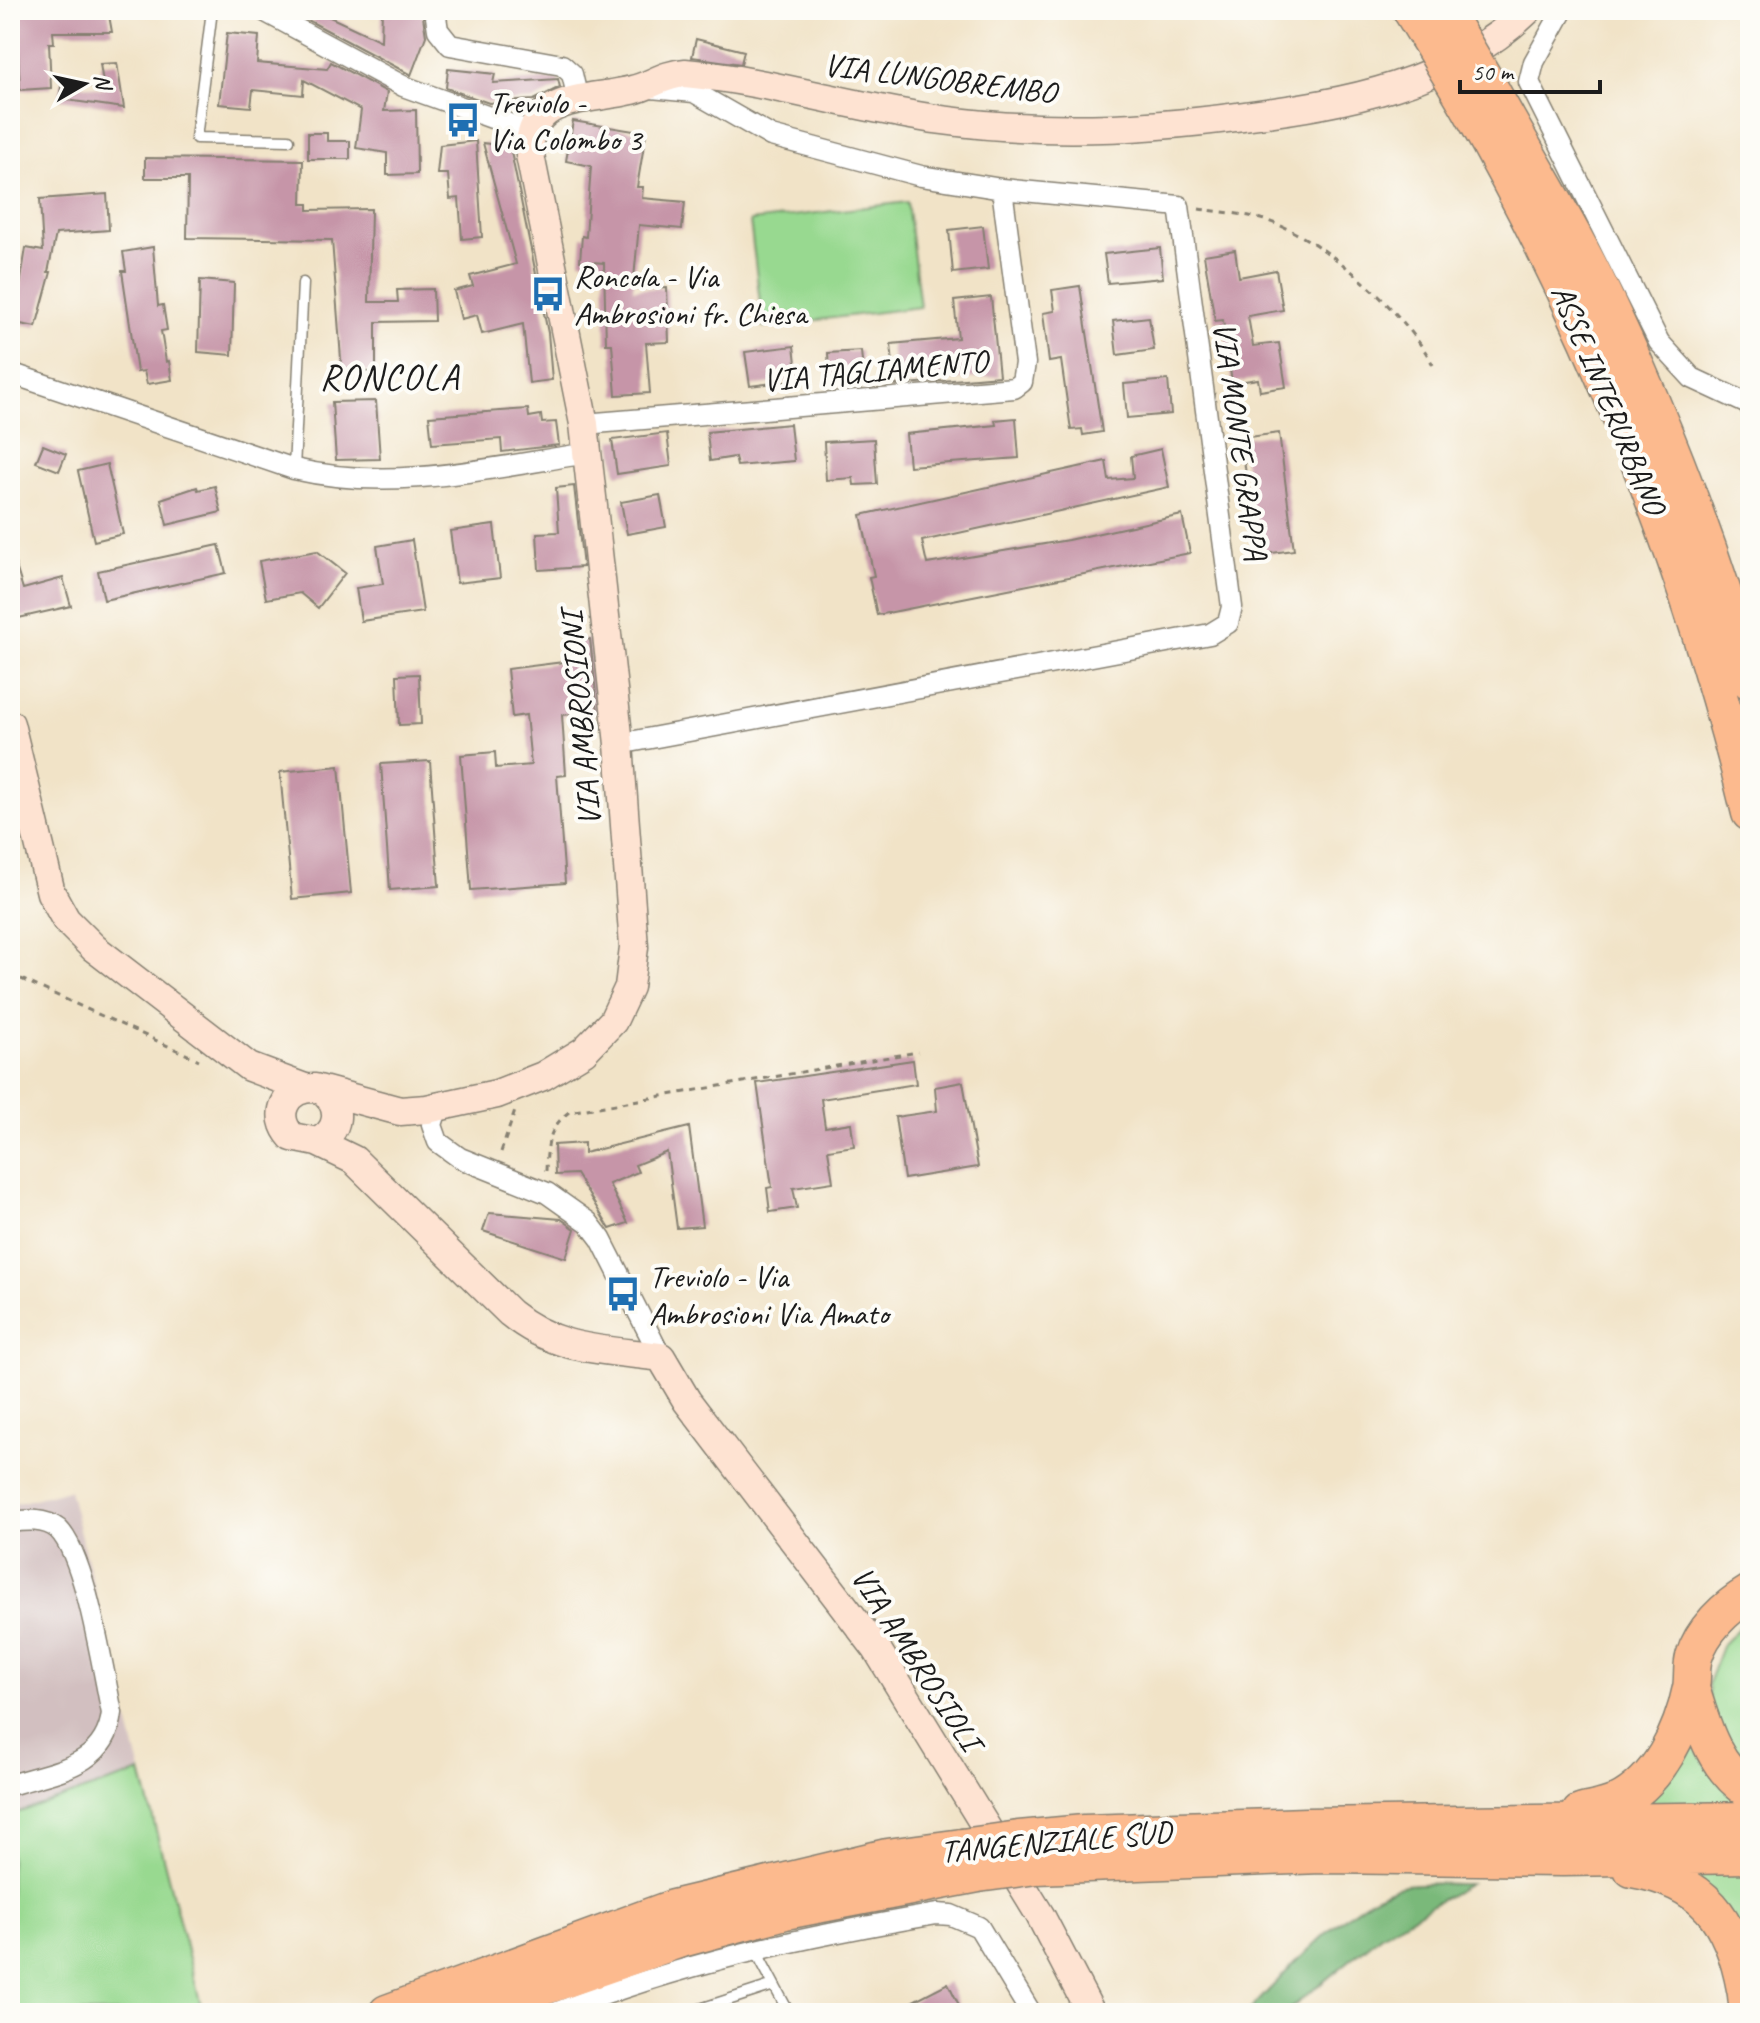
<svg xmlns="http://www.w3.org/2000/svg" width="1760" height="2023" font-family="Caveat,sans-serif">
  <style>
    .industrial { fill: #d2bfc0 }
    .green { fill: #98d990; stroke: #5a7a56; stroke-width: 2 }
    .forest { fill: #7ab97a; stroke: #4b6a4b; stroke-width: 2 }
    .building { fill: #c695a8 }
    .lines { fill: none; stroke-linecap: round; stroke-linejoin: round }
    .lane-casing { stroke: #868072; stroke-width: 13 }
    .street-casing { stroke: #868072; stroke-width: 23 }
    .secondary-casing { stroke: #868072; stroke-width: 31 }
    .highway-casing { stroke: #868072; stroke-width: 39 }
    .path { stroke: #868072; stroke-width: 3; stroke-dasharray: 6 6; stroke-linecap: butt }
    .lane { stroke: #fff; stroke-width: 10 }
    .street { stroke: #fff; stroke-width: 20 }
    .secondary { stroke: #fee3d2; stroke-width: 28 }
    .highway { stroke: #fcba8e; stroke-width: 36 }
    .highway-bridge-casing { stroke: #868072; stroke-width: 39; stroke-linecap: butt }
    .highway-bridge { stroke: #fcba8e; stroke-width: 36 }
    .labels { text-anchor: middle; stroke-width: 8; stroke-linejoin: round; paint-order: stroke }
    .street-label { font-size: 32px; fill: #1c1c1c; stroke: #fdfcf7 }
    .poi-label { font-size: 32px; fill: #1c1c1c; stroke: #fdfcf7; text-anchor: start }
    .quarter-label { font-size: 36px; letter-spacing: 2px; fill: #1c1c1c; stroke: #fdfcf7 }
  </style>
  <rect width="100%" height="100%" fill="#fdfcf7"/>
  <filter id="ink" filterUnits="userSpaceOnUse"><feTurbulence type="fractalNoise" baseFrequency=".0125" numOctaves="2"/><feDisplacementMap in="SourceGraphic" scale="16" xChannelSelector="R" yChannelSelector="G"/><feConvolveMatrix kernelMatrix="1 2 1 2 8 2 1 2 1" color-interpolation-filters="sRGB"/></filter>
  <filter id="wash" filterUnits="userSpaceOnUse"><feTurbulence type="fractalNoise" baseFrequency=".006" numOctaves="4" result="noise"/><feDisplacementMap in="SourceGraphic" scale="32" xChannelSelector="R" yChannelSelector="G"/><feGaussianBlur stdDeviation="1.8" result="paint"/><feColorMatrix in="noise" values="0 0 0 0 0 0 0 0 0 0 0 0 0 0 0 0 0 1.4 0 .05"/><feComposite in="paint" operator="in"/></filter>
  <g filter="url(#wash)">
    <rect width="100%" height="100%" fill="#f1e3c7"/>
    <!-- industrial -->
    <path class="industrial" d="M69 1490 141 1772 10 1815V1505Z"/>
    <!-- green -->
    <path class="green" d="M907 202 920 307 763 327 750 221Z
      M1750 1616V1782L1713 1733 1708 1683 1723 1644Z
      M1687 1727C1701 1768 1717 1779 1750 1805L1624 1811Z
      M141 1772 203 2013H10V1815Z
      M1750 1866V1934L1744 1957 1687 1873Z"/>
    <!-- forest -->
    <path class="forest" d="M1469 1884 1381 1935 1285 2013H1247C1283 1976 1355 1893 1406 1885 1426 1882 1449 1884 1469 1884Z"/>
    <g id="blocks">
      <!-- building -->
      <path class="building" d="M16 10H108L112 32H53L54 43H49L51 88 20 90Z
        M289 10H315L381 41 382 10H422L426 36 411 75Z
        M227 33 259 36 257 63 327 69 331 62 387 92 384 111 416 110 417 174 387 175V153L356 148 361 110 304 80 303 95 253 90 251 107 219 104Z
        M696 39 744 51 741 64 692 57Z
        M117 63 124 108 59 99 62 81 104 89 100 64Z
        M448 69 495 74 493 83 558 79 560 87 534 100 489 103 446 88Z
        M573 121 646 133 637 187H643L642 198 685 202 682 229 639 225 633 289 667 288 669 342 646 343 650 393 616 395 612 344H606L604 263 580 261 582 236 586 237 591 166 566 161Z
        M308 133H327V141H350V159H308Z
        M476 141 482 237 462 239 459 198 450 199 448 174H437L440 145Z
        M483 143 510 147 548 333 552 380 529 383 523 324 482 334 477 315 461 319 454 291 473 286 470 276 516 264Z
        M145 158 303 160 302 204H308V210L371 209 369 302H398L397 290 433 289 434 321 376 322V372H342L332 240 187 238 188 178H145Z
        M107 194 109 230 56 234 48 272H51L36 327 10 322 13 303 17 304 26 248 43 251 40 199Z
        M983 226 988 269 953 273 949 230Z
        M153 247 158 306 163 305 167 330 161 331 166 362 169 361 172 380 147 384 144 371 137 372 122 271H126L123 252Z
        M1160 248 1163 278 1108 283 1104 254Z
        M1235 250 1239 277 1276 270 1283 310 1248 316 1253 346 1279 343 1286 387 1260 391 1258 379 1232 383 1223 320 1215 321 1204 255Z
        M200 280 234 283 232 355 198 352Z
        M1080 286 1102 432 1083 435 1082 429 1071 430 1061 360 1049 362 1043 313 1055 311 1052 290Z
        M991 297 999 376 895 385 891 344 958 338 954 301Z
        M1149 317 1154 350 1117 355 1113 321Z
        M794 346 798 380 750 386 745 352Z
        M861 351 864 382 830 385 828 353Z
        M1168 380 1171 414 1127 418 1124 384Z
        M376 401 380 459 336 460 332 402Z
        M528 409 529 417 541 415 542 423 556 422 559 445 502 452 501 439 432 444 429 416Z
        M1016 418 1019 458 909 466 906 434 996 425 995 420Z
        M790 424 794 461 737 466 735 457 710 461 707 432Z
        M667 433 671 466 617 474 612 440Z
        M1279 433 1294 550 1257 555 1241 438Z
        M874 439 877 484 854 485 853 478 826 480 824 442Z
        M43 445 66 454 59 471 36 462Z
        M1161 449 1169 487 922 541 927 564 1068 540 1182 515 1190 553 877 615 869 577 874 576 861 515 1106 461 1109 480 1133 478 1131 456Z
        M107 464 123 534 94 541 78 471Z
        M215 486 221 512 167 525 161 499 197 487 198 490Z
        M574 486 583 567 539 570 537 533 559 532 556 488Z
        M660 495 666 527 627 534 621 502Z
        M494 525 500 578 457 583 450 531Z
        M412 540 423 612 361 621 356 588 383 584 377 546Z
        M219 545 226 573 104 600 98 571Z
        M317 551 345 573 318 608 300 593 266 599 259 561Z
        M10 560H14L23 589 63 578 71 606 10 620Z
        M590 639 598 712 562 715 566 775 557 776 565 883 471 890 461 755 495 752 496 768 531 765 526 715 512 717 507 669 571 661 570 641Z
        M419 674 421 724 399 725 397 675Z
        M430 761 439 886 390 890 381 764Z
        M339 766 351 893 292 899 280 772Z
        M913 1060 916 1084 821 1099 825 1127 851 1123 854 1146 828 1150 833 1182 793 1188 797 1208 770 1212 767 1188 772 1187 757 1083Z
        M963 1082 978 1167 904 1179 895 1117 937 1111 935 1087Z
        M689 1127 702 1226 677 1228 667 1152 635 1165 638 1172 609 1184 628 1223 610 1229 576 1174 555 1175 554 1145 584 1143V1153Z
        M489 1213 561 1219 575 1229 566 1258 483 1231Z
        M948 1983 963 2013H890Z"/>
    </g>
  </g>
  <g filter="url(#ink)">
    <use href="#blocks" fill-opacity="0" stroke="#868072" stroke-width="2"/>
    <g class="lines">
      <!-- lane casing -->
      <g class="lane-casing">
        <path id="lane" d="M212 10 196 138 289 140
          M294 469 303 283
          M756 1951 789 2013
          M688 2013 774 1985"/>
      </g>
      <!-- street casing -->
      <g class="street-casing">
        <path id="street" d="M262 10 403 86 531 132
          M435 10 438 30 450 45 562 65 572 74 578 100
          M1563 10 1534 62 1529 82 1659 342 1692 378 1750 405
          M10 373 294 469C392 492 490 468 588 453
          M584 424 1014 388 1022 382 1025 363 1002 189
          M619 744 1210 634 1228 623 1232 607 1179 206 1002 189 921 176 771 136 694 92 651 88
          M438 1106 432 1125 438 1142 460 1158 547 1193 588 1222 601 1239 661 1357
          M10 1522C25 1520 45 1518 58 1529 86 1556 103 1672 112 1713 106 1767 54 1771 10 1785
          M555 2013C678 1964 806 1936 937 1914L951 1915 979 1927 1031 2013"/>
      </g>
      <!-- secondary casing -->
      <g class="secondary-casing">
        <path id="secondary" d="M10 724 51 893 66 920 94 948 249 1067 305 1088
          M324 1091C342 1108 340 1131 317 1142L292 1137C272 1116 285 1087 315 1088L400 1111 427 1109 497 1094 543 1076 584 1051 613 1021 629 987 634 947 619 744 584 424 530 155C526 93 588 101 632 90 651 86 664 74 685 73 771 81 856 108 942 120 1043 134 1143 130 1244 116 1346 103 1450 85 1528 10
          M317 1142 354 1160 510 1313C558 1352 603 1349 661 1357L687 1401 876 1648 1040 1915 1091 2013"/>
      </g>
      <!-- highway casing -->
      <g class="highway-casing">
        <path id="highway" d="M1411 10 1427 36
          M1492 92C1526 154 1564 215 1595 278 1658 407 1711 544 1750 681
          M1468 105C1593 324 1691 567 1750 813
          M1691 1688C1703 1727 1714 1767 1750 1791
          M1580 1813C1591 1810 1605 1808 1616 1803 1659 1782 1682 1732 1691 1688 1693 1678 1691 1667 1694 1657 1702 1630 1726 1607 1750 1593
          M1019 1839 1084 1833 1306 1826 1750 1820
          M1036 1866 1322 1855 1563 1858 1750 1855
          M1632 1869C1704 1881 1732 1919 1745 1989 1747 1997 1746 2005 1749 2013
          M387 2013 673 1908 887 1857 962 1847
          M469 2013 681 1939 785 1911 978 1874"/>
      </g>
      <!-- path -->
      <path class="path" d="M1199 209C1219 212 1241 213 1261 219 1320 234 1405 311 1433 365
        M10 974 199 1060
        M501 1152 515 1111
        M546 1171C547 1146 548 1128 569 1112L918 1052"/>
      <!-- lane -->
      <use href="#lane" class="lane"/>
      <!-- street -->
      <use href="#street" class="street"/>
      <!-- secondary -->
      <use href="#secondary" class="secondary"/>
      <!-- highway -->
      <use href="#highway" class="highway"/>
      <!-- highway-bridge casing -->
      <g class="highway-bridge-casing">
        <path id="highway-bridge" d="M1450 21 1492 92
          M1427 36 1468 105
          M962 1847 1019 1839
          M978 1874 1036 1866"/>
      </g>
      <!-- highway-bridge -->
      <use href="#highway-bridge" class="highway-bridge"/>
    </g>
  </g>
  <!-- icons -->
  <defs>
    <g id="bus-bare" transform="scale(2.76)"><path d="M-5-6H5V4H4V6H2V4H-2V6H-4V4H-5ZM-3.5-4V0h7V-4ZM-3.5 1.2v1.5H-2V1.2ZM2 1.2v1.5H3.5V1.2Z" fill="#1f6fb2" stroke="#fdfcf7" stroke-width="2.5" paint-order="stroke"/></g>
  </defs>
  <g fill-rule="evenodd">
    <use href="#bus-bare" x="463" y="120"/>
    <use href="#bus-bare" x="548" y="294"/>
    <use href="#bus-bare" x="623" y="1294"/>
  </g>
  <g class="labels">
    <!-- street labels -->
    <g class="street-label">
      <text transform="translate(940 78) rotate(7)" y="11">VIA LUNGOBREMBO</text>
      <text transform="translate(875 370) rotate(-5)" y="11">VIA TAGLIAMENTO</text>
      <text transform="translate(1609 399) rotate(67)" y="11">ASSE INTERURBANO</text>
      <text transform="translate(1241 441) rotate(82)" y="11">VIA MONTE GRAPPA</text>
      <text transform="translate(580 719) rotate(-95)" y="11">VIA AMBROSIONI</text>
      <text transform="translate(917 1658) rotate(57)" y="11">VIA AMBROSIOLI</text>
      <text transform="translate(1056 1841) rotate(-5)" y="11">TANGENZIALE SUD</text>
    </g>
    <!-- poi labels -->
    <g class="poi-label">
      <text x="489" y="113">Treviolo -<tspan x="489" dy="37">Via Colombo 3</tspan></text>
      <text x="574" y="287">Roncola - Via<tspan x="574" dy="37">Ambrosioni fr. Chiesa</tspan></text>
      <text x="649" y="1287">Treviolo - Via<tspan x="649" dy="37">Ambrosioni Via Amato</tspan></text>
    </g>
    <!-- quarter labels -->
    <g class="quarter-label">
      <text x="390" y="389">RONCOLA</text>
    </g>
  </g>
  <!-- margin -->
  <rect width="1760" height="2023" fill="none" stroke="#fdfcf7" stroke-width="40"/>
  <!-- north arrow -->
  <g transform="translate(84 84) rotate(81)" stroke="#fdfcf7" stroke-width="6" paint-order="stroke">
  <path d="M0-6L14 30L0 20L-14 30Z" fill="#1c1c1c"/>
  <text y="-12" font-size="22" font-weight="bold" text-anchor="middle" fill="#1c1c1c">N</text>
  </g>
  <!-- scale -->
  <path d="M1460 80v12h140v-12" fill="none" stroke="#1c1c1c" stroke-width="4"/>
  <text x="1472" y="80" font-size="24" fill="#1c1c1c" stroke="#fdfcf7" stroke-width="6" paint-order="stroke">50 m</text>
</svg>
